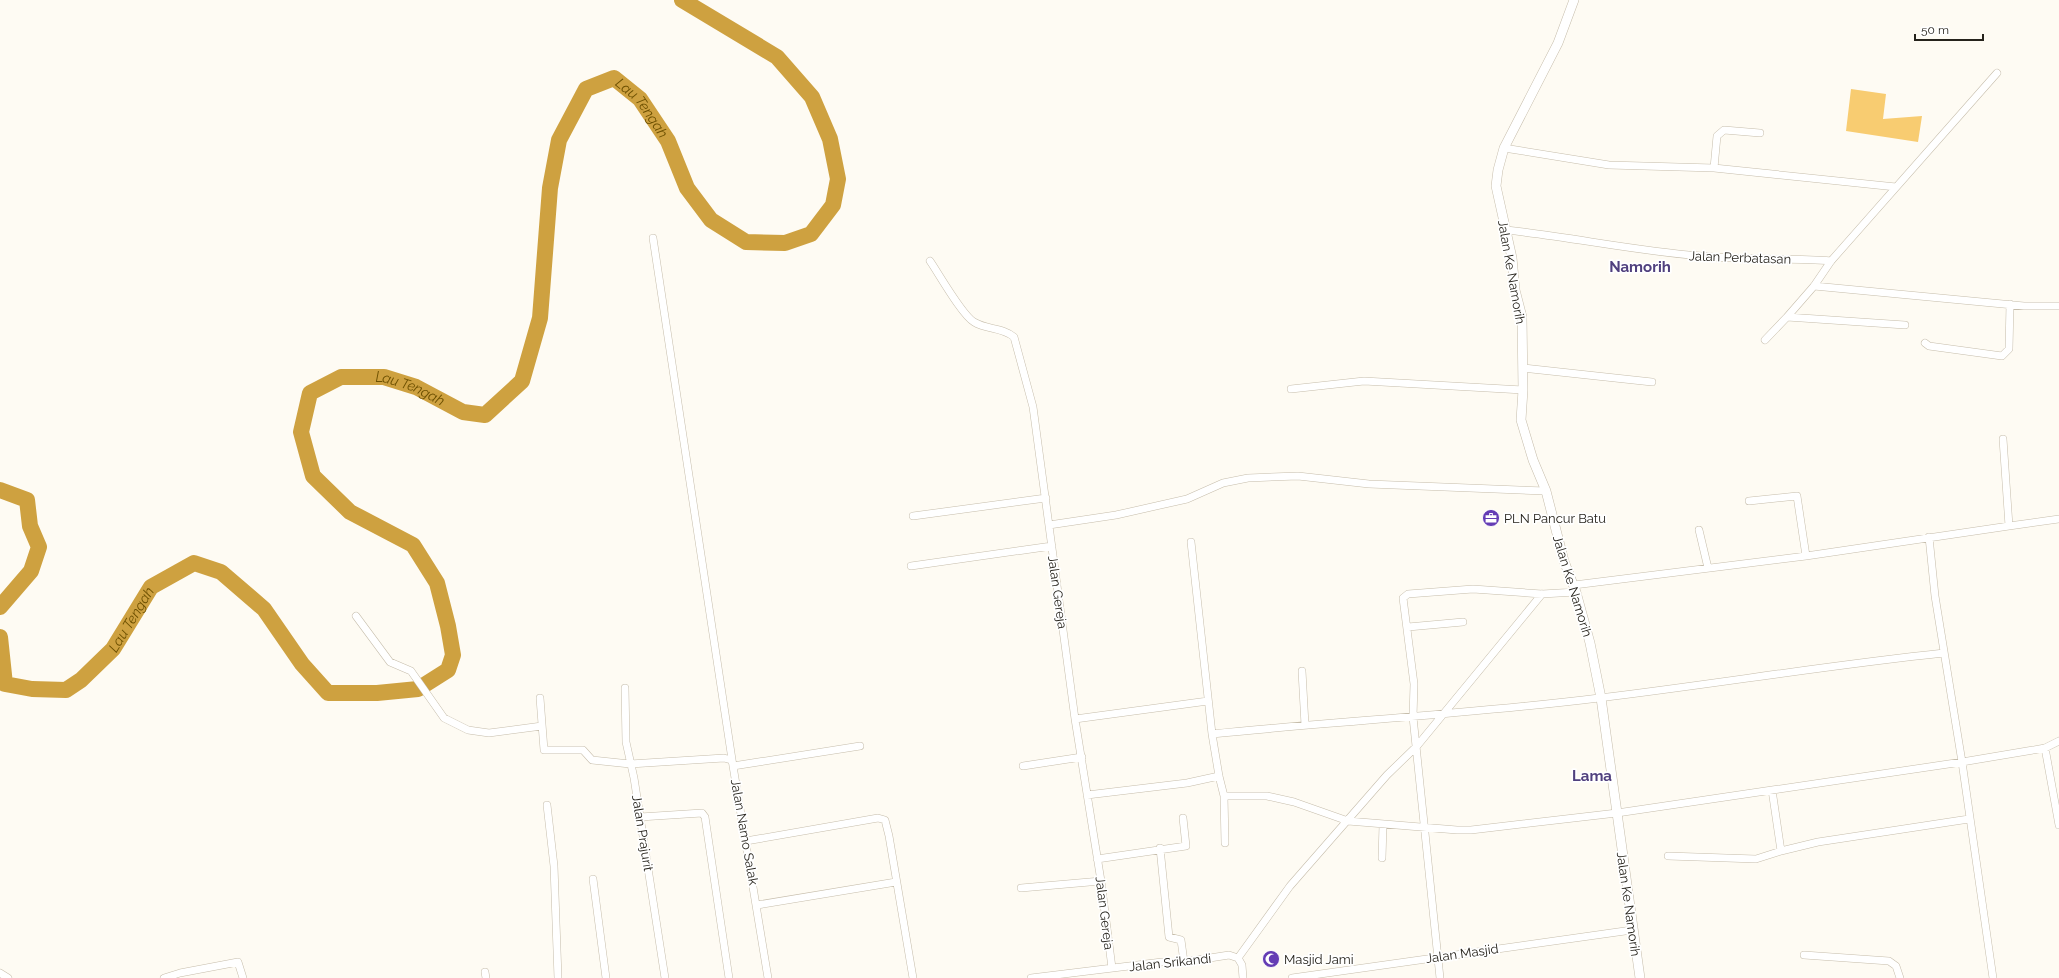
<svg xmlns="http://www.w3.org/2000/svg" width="2059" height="978" font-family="Raleway,sans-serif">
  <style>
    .green { fill: #f8cc71 }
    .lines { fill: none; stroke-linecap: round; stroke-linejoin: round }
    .river { stroke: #cea140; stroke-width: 16 }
    .minor-casing { stroke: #c6bdab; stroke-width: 8 }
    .tertiary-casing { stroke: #c6bdab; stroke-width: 10 }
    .minor { stroke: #fff; stroke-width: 7 }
    .tertiary { stroke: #fff; stroke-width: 9 }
    .labels { text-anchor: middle; stroke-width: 3.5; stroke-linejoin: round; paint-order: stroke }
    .street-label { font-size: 13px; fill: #26231c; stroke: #fff }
    .poi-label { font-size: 13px; fill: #26231c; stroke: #fff; text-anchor: start }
    .water-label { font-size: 14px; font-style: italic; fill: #6d5000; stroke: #fff }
    .quarter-label { font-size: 15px; font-weight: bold; fill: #50407e; stroke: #fff }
  </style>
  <rect width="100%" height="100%" fill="#fefbf3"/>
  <!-- green -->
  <path class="green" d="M1851 89 1886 94 1883 119 1922 116 1918 142 1846 131Z"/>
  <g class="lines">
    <!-- river -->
    <g class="river">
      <path d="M0 490 27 500 30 526 39 547 31 571 0 607"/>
      <path id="s1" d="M0 637 5 684 32 689 66 690 81 680 113 649 151 587 194 563 221 572 264 609 302 664 328 693H377L418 689 448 670 453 655 448 626 437 583 413 545 350 512 313 476 301 432 310 393 341 377H384L416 387 463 412 485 415 522 381 540 318 550 188 559 140 586 89 614 78 640 99 668 141 687 188 711 220 746 242 785 243 811 234 833 205 838 179 830 139 812 97 777 57 682 0"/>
    </g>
    <!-- minor casing -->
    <g class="minor-casing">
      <path id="minor" d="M1504 148 1609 165 1714 168 1896 187
        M1714 168 1717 136 1724 130 1760 133
        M1506 230C1571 237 1636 251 1701 256 1744 260 1788 258 1831 261
        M653 238 733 766 768 978
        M930 261C939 274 962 315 974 322 987 330 1002 327 1014 337L1033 407 1075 719 1101 881 1112 968
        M1814 286 2024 306H2059
        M1905 325 1787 317 1814 286 1831 261 1997 73
        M1765 340 1787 317
        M1925 343 1929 346 2002 356 2009 349 2010 304
        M1523 368 1652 382
        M1291 389 1364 381 1523 390
        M1749 501 1797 496 1806 556
        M913 516 1046 498
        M1049 525 1116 515 1187 499 1223 483 1248 478 1298 476 1369 484 1546 491
        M2009 526 2059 519
        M1699 530 1708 568
        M1929 537 1935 596 1962 762 1993 978
        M1191 542 1212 734 1219 776 1224 796 1225 843
        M911 566 1052 546
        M1574 585 1806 556 2009 526 2003 439
        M356 616 390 662 411 671 444 718 468 730 489 733 542 726
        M1408 627 1463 622
        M1302 671 1305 725
        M625 688 626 742 634 778 665 978
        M540 698 544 750H583L592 760 630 764 724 758 731 760 733 764
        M1075 719 1208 701
        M1212 734C1341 721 1471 714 1599 698 1715 684 1829 665 1944 653
        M2045 748 2059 825
        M733 766 860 746
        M1023 766 1082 757
        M1772 790 1781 851
        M1087 795 1187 783 1219 776
        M1224 796H1267L1294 802 1348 821 1457 830H1471L1617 813 1962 762 2045 748 2059 741
        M547 805 554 866 558 978
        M640 817 702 813 705 817 729 978
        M746 841 878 818 885 820 889 836 913 978
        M1160 848 1169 937 1181 940 1184 962
        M1668 856 1756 859 1781 851 1818 842 1969 819
        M1382 858 1383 825
        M1097 859 1186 846 1183 818
        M593 879 606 978
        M1021 888 1101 881
        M757 905 896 882
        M1804 955 1889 961 1896 966 1900 978
        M485 972 486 978
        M0 973 8 978
        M164 978 180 973 238 962 243 978
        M1031 978 1162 962H1184L1229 955 1238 958
        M1243 978 1242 965 1238 958 1290 886 1387 775 1417 746 1542 594
        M1292 978 1632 930
        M1440 978 1413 717 1414 684 1403 598 1408 594 1473 589 1542 594 1576 592"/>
    </g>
    <!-- tertiary casing -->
    <g class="tertiary-casing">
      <path id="tertiary" d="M1574 0 1558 43 1504 148 1498 170 1496 186 1512 258 1515 290 1522 317 1523 390 1521 420 1533 460 1546 491 1564 561 1576 592 1590 643 1601 698 1640 978"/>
    </g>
    <!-- minor -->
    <use href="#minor" class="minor"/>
    <!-- tertiary -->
    <use href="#tertiary" class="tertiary"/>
  </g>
  <!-- icons -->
  <defs>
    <g id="office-disc" transform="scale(0.9)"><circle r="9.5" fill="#643cb4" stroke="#fff"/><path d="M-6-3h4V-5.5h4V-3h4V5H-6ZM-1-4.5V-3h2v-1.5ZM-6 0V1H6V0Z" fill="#fff"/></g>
    <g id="mosque-disc" transform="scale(0.9)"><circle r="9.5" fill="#643cb4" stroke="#fff"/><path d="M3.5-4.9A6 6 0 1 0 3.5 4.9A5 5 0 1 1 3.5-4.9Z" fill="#fff"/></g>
  </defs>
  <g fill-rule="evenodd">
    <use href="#office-disc" x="1491" y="518"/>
    <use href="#mosque-disc" x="1271" y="959"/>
  </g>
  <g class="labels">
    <!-- street labels -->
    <g class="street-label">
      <text transform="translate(1740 257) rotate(2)" y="5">Jalan Perbatasan</text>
      <text transform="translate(1512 272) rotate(80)" y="5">Jalan Ke Namorih</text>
      <text transform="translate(1573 586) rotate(73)" y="5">Jalan Ke Namorih</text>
      <text transform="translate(1058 592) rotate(82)" y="5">Jalan Gereja</text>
      <text transform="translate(745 832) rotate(80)" y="5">Jalan Namo Salak</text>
      <text transform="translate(643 833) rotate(81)" y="5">Jalan Prajurit</text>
      <text transform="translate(1629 904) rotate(82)" y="5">Jalan Ke Namorih</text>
      <text transform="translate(1105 913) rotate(83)" y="5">Jalan Gereja</text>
      <text transform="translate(1462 953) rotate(-8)" y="5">Jalan Masjid</text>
      <text transform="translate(1170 962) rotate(-6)" y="5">Jalan Srikandi</text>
    </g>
    <!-- poi labels -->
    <g class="poi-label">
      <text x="1504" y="523">PLN Pancur Batu</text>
      <text x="1284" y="964">Masjid Jami</text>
    </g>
    <!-- water labels -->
    <g class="water-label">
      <text dy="5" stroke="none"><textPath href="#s1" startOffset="1564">Lau Tengah</textPath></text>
      <text dy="5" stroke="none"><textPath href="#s1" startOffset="1059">Lau Tengah</textPath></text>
      <text dy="5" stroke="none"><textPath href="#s1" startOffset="206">Lau Tengah</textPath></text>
    </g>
    <!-- quarter labels -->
    <g class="quarter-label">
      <text x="1640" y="272">Namorih</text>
      <text x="1592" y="781">Lama</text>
    </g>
  </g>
  <!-- scale -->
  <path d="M1915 34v6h68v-6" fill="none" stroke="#26231c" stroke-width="2"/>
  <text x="1921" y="34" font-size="12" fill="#26231c" stroke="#ffffff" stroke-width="3" paint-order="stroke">50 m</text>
</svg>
